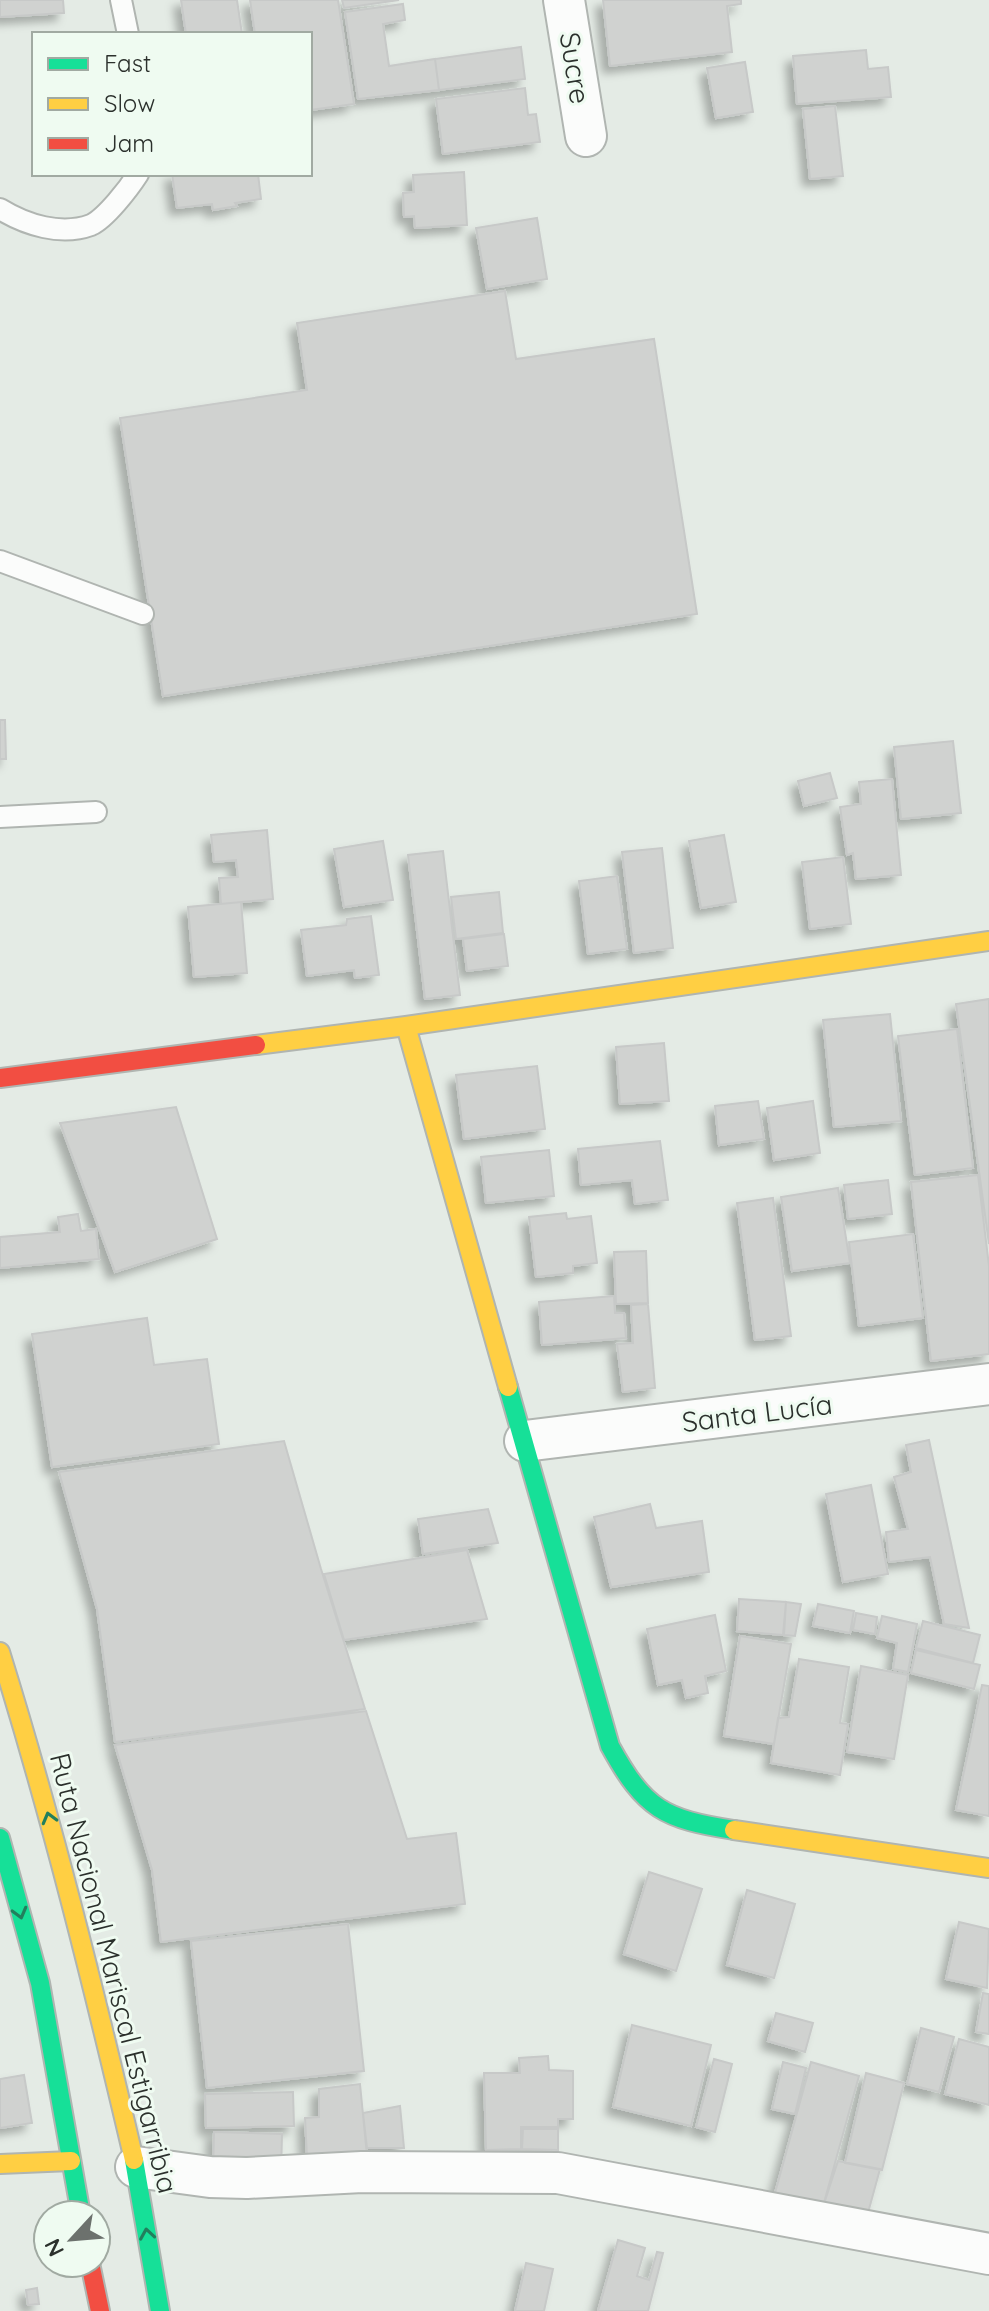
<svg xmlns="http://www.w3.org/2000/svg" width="989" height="2311" font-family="Quicksand,sans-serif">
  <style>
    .building { fill: #d0d2d0; stroke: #c7c9c8; stroke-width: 2; filter: url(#shadow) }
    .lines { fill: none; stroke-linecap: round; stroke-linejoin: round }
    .lane-casing { stroke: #b0b5b1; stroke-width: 24 }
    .street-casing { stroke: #b0b5b1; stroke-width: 44 }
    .fast-casing { stroke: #b0b5b1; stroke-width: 22 }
    .slow-casing { stroke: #b0b5b1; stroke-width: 22 }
    .jam-casing { stroke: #b0b5b1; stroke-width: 22 }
    .lane { stroke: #fbfcfb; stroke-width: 20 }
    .street { stroke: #fbfcfb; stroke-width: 40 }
    .fast { stroke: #16e098; stroke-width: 18 }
    .slow { stroke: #ffcf43; stroke-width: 18 }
    .jam { stroke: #f24e42; stroke-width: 18 }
    .oneway { stroke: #227f5d }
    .labels { text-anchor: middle; stroke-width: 6; stroke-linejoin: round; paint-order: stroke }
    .street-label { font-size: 28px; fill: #2b302c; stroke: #effbf1 }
  </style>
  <defs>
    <filter id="shadow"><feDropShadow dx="-7" dy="7" stdDeviation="4" flood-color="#0004"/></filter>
  </defs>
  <rect width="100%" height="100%" fill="#e4ebe5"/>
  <!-- building -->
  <path class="building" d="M0 0H63L64 13 0 17Z
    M181 0H237L242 34H186Z
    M250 0H338L354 104 310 110V34H255Z
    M342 0H399L344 8Z
    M603 0H741V4L727 6 732 52 610 66Z
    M403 4 405 20 383 24 389 66 435 59 439 90 358 99 345 12Z
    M521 47 525 79 439 90 435 59Z
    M866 50 868 69 888 67 891 97 797 104 793 56Z
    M745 62 753 112 716 118 707 68Z
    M525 88 528 115 536 114 540 142 443 154 436 99Z
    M835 106 843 176 810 179 803 109Z
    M464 172 467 225 415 228 414 216 404 217 403 193 414 192 413 175Z
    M172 174H258L261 199 235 203 237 206 213 210 212 204 177 208Z
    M537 218 547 279 487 289 476 228Z
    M505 291 516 359 654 339 697 614 163 696 120 418 307 390 297 323Z
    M0 720H5L6 759H0Z
    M953 741 961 813 901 819 894 747Z
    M830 773 837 798 804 806 798 781Z
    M892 779 901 875 856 879 853 853 847 855 840 807 861 804 859 782Z
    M267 830 273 899 221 904 219 878 238 877 236 860 214 862 211 835Z
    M724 835 736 902 701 908 689 841Z
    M383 841 393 900 344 907 334 849Z
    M662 848 673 948 634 953 622 852Z
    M443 851 460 995 425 999 408 855Z
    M843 857 851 924 810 929 802 862Z
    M617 876 627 949 588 954 579 881Z
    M499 892 503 933 456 939 451 897Z
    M241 902 247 973 194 977 188 907Z
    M371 916 379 975 355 978 354 970 307 976 301 930 346 925 347 919Z
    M504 934 508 966 467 971 463 939Z
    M989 999V1244L956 1004Z
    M890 1014 901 1121 834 1127 823 1020Z
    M957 1029 973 1168 915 1175 898 1036Z
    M664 1043 669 1101 620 1104 616 1047Z
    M537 1066 545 1129 464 1139 456 1075Z
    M758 1101 764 1139 719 1145 715 1106Z
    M813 1101 820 1153 774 1160 767 1108Z
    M176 1107 217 1239 115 1272 60 1123Z
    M660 1141 668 1200 635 1204 632 1180 581 1185 578 1149Z
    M549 1150 554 1196 486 1203 481 1157Z
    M978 1175 989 1266V1354L931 1361 911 1182Z
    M888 1180 892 1214 848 1219 844 1185Z
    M838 1188 850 1263 792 1271 781 1197Z
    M773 1198 791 1336 755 1340 737 1203Z
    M566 1213 567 1219 591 1216 597 1263 573 1266V1273L536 1277 529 1217Z
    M78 1214 81 1231 96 1229 99 1259 0 1268V1237L60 1232 58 1217Z
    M913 1234 923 1318 859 1326 849 1242Z
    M646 1251 648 1303 616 1304 614 1252Z
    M614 1296 615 1313H624L626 1338 542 1345 539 1302Z
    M648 1304 655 1388 623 1392 617 1344 633 1343 631 1305Z
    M147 1318 154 1365 207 1359 219 1444 52 1467 32 1334Z
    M929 1440 969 1628 944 1624 930 1557 889 1562 886 1532 908 1529 894 1477 911 1472 906 1445Z
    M284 1441 321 1569 365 1709 115 1742 97 1609 59 1472Z
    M284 1441 321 1569 365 1709 115 1742 97 1609 59 1472Z
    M871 1485 888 1574 843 1582 826 1494Z
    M650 1504 656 1528 702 1521 709 1572 611 1587 594 1517Z
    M488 1509 498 1543 423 1554 418 1519Z
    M467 1550 487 1619 344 1640 324 1574Z
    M739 1599 786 1602 783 1635 737 1631Z
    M786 1602 801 1604 795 1636 784 1635Z
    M818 1604 854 1611 850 1633 813 1626Z
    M856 1613 877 1617 875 1634 853 1630Z
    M715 1615 726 1671 705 1676 708 1693 686 1698 682 1680 658 1685 647 1629Z
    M882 1616 917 1624 908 1672 893 1669 897 1643 877 1638Z
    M923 1621 980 1635 973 1663 916 1648Z
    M740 1636 791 1644 774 1744 724 1736Z
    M916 1650 980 1665 974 1689 911 1673Z
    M799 1659 849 1667 840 1723 848 1724 840 1775 771 1763 778 1718 789 1717Z
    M861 1666 908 1675 894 1759 847 1752Z
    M982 1685 989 1686V1816L956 1810Z
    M366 1711 407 1839 456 1833 465 1904 161 1942 152 1870 115 1745Z
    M649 1872 702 1889 676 1971 624 1954Z
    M747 1890 795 1904 774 1978 727 1965Z
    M959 1922 989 1929 987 1988 946 1979Z
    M348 1924 364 2071 207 2088 191 1941Z
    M983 1993 989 1994V2034L976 2032Z
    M776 2013 813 2023 805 2052 768 2041Z
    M632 2025 711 2045 691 2126 613 2107Z
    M921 2028 954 2037 939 2092 907 2084Z
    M959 2039 989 2047V2105L945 2094Z
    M548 2056 549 2070 573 2071V2119H558V2127H521V2149L486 2150 484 2073H520L519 2058Z
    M714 2059 732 2064 715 2132 696 2127Z
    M783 2062 806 2068 795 2114 772 2109Z
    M811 2062 859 2076 822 2210 772 2204Z
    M866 2073 904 2083 882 2170 845 2163Z
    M24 2075 32 2123 0 2128V2079Z
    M360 2084 368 2166 307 2157 305 2118 319 2117V2089Z
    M293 2092 294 2126 206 2128 205 2094Z
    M400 2106 404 2148H367L363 2113Z
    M523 2129H558V2150L522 2149Z
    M214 2132 282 2134 281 2175 213 2173Z
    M838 2161 880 2169 866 2220 822 2210Z
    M618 2240 645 2248 637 2276 649 2280 657 2252 663 2253 648 2311H598Z
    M526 2263 553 2269 544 2311H515Z
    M37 2288 39 2304 28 2305 26 2290Z"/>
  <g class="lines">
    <!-- lane casing -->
    <g class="lane-casing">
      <path id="lane" d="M121 0 128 34
        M0 209C26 225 61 236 91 225 106 218 129 188 138 174
        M0 561 143 614
        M0 817 96 812"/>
    </g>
    <!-- street casing -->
    <g class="street-casing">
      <path id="street" d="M564 0 586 136
        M525 1441 989 1384
        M136 2167 210 2177 247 2178 362 2172 558 2173 989 2254"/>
    </g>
    <!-- fast casing -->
    <g class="fast-casing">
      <path id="fast" d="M508 1387 610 1746C645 1810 664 1819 734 1830
        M0 1838 40 1983 81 2215
        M134 2160 160 2311"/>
    </g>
    <!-- slow casing -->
    <g class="slow-casing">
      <path id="slow" d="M406 1026 508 1387
        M256 1045 406 1026 989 941
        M0 1652C52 1819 94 1989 134 2160
        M734 1830 989 1868
        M0 2164 71 2161"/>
    </g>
    <!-- jam casing -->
    <g class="jam-casing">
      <path id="jam" d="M0 1078 256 1045
        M90 2263 100 2311"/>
    </g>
    <!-- lane -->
    <use href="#lane" class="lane"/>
    <!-- street -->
    <use href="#street" class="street"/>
    <!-- fast -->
    <use href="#fast" class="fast"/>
    <!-- slow -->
    <use href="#slow" class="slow"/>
    <!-- jam -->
    <use href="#jam" class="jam"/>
  </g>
  <!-- one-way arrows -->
  <defs><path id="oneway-chevron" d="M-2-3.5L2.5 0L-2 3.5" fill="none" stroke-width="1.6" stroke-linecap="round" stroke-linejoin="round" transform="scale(2)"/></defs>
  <g class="oneway">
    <use href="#oneway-chevron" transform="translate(49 1818) rotate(-105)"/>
    <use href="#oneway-chevron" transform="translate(20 1913) rotate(75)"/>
    <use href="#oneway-chevron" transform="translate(147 2234) rotate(-99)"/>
  </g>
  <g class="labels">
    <!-- street labels -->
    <g class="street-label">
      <text transform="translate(575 68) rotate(81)" y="10">Sucre</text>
      <text transform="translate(757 1413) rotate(-7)" y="10">Santa Lucía</text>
      <text transform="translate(114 1973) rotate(76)" y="10">Ruta Nacional Mariscal Estigarribia</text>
    </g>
  </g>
  <!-- legend -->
  <rect x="32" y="32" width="280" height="144" fill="#effbf1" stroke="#a1aaa2" stroke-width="2"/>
  <rect x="48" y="58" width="40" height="12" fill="#16e098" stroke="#a1aaa2" stroke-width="2"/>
  <text x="104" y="72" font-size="24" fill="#2b302c">Fast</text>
  <rect x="48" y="98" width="40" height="12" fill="#ffcf43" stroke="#a1aaa2" stroke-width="2"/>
  <text x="104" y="112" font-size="24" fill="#2b302c">Slow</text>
  <rect x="48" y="138" width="40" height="12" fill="#f24e42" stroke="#a1aaa2" stroke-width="2"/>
  <text x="104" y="152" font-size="24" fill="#2b302c">Jam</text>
  <!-- north arrow -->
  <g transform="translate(72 2239) rotate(244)"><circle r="38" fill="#effbf1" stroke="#a1aaa2" stroke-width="2"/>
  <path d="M0-6L14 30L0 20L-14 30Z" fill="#6c716d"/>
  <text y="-12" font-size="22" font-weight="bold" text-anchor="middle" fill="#2b302c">N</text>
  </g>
</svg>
